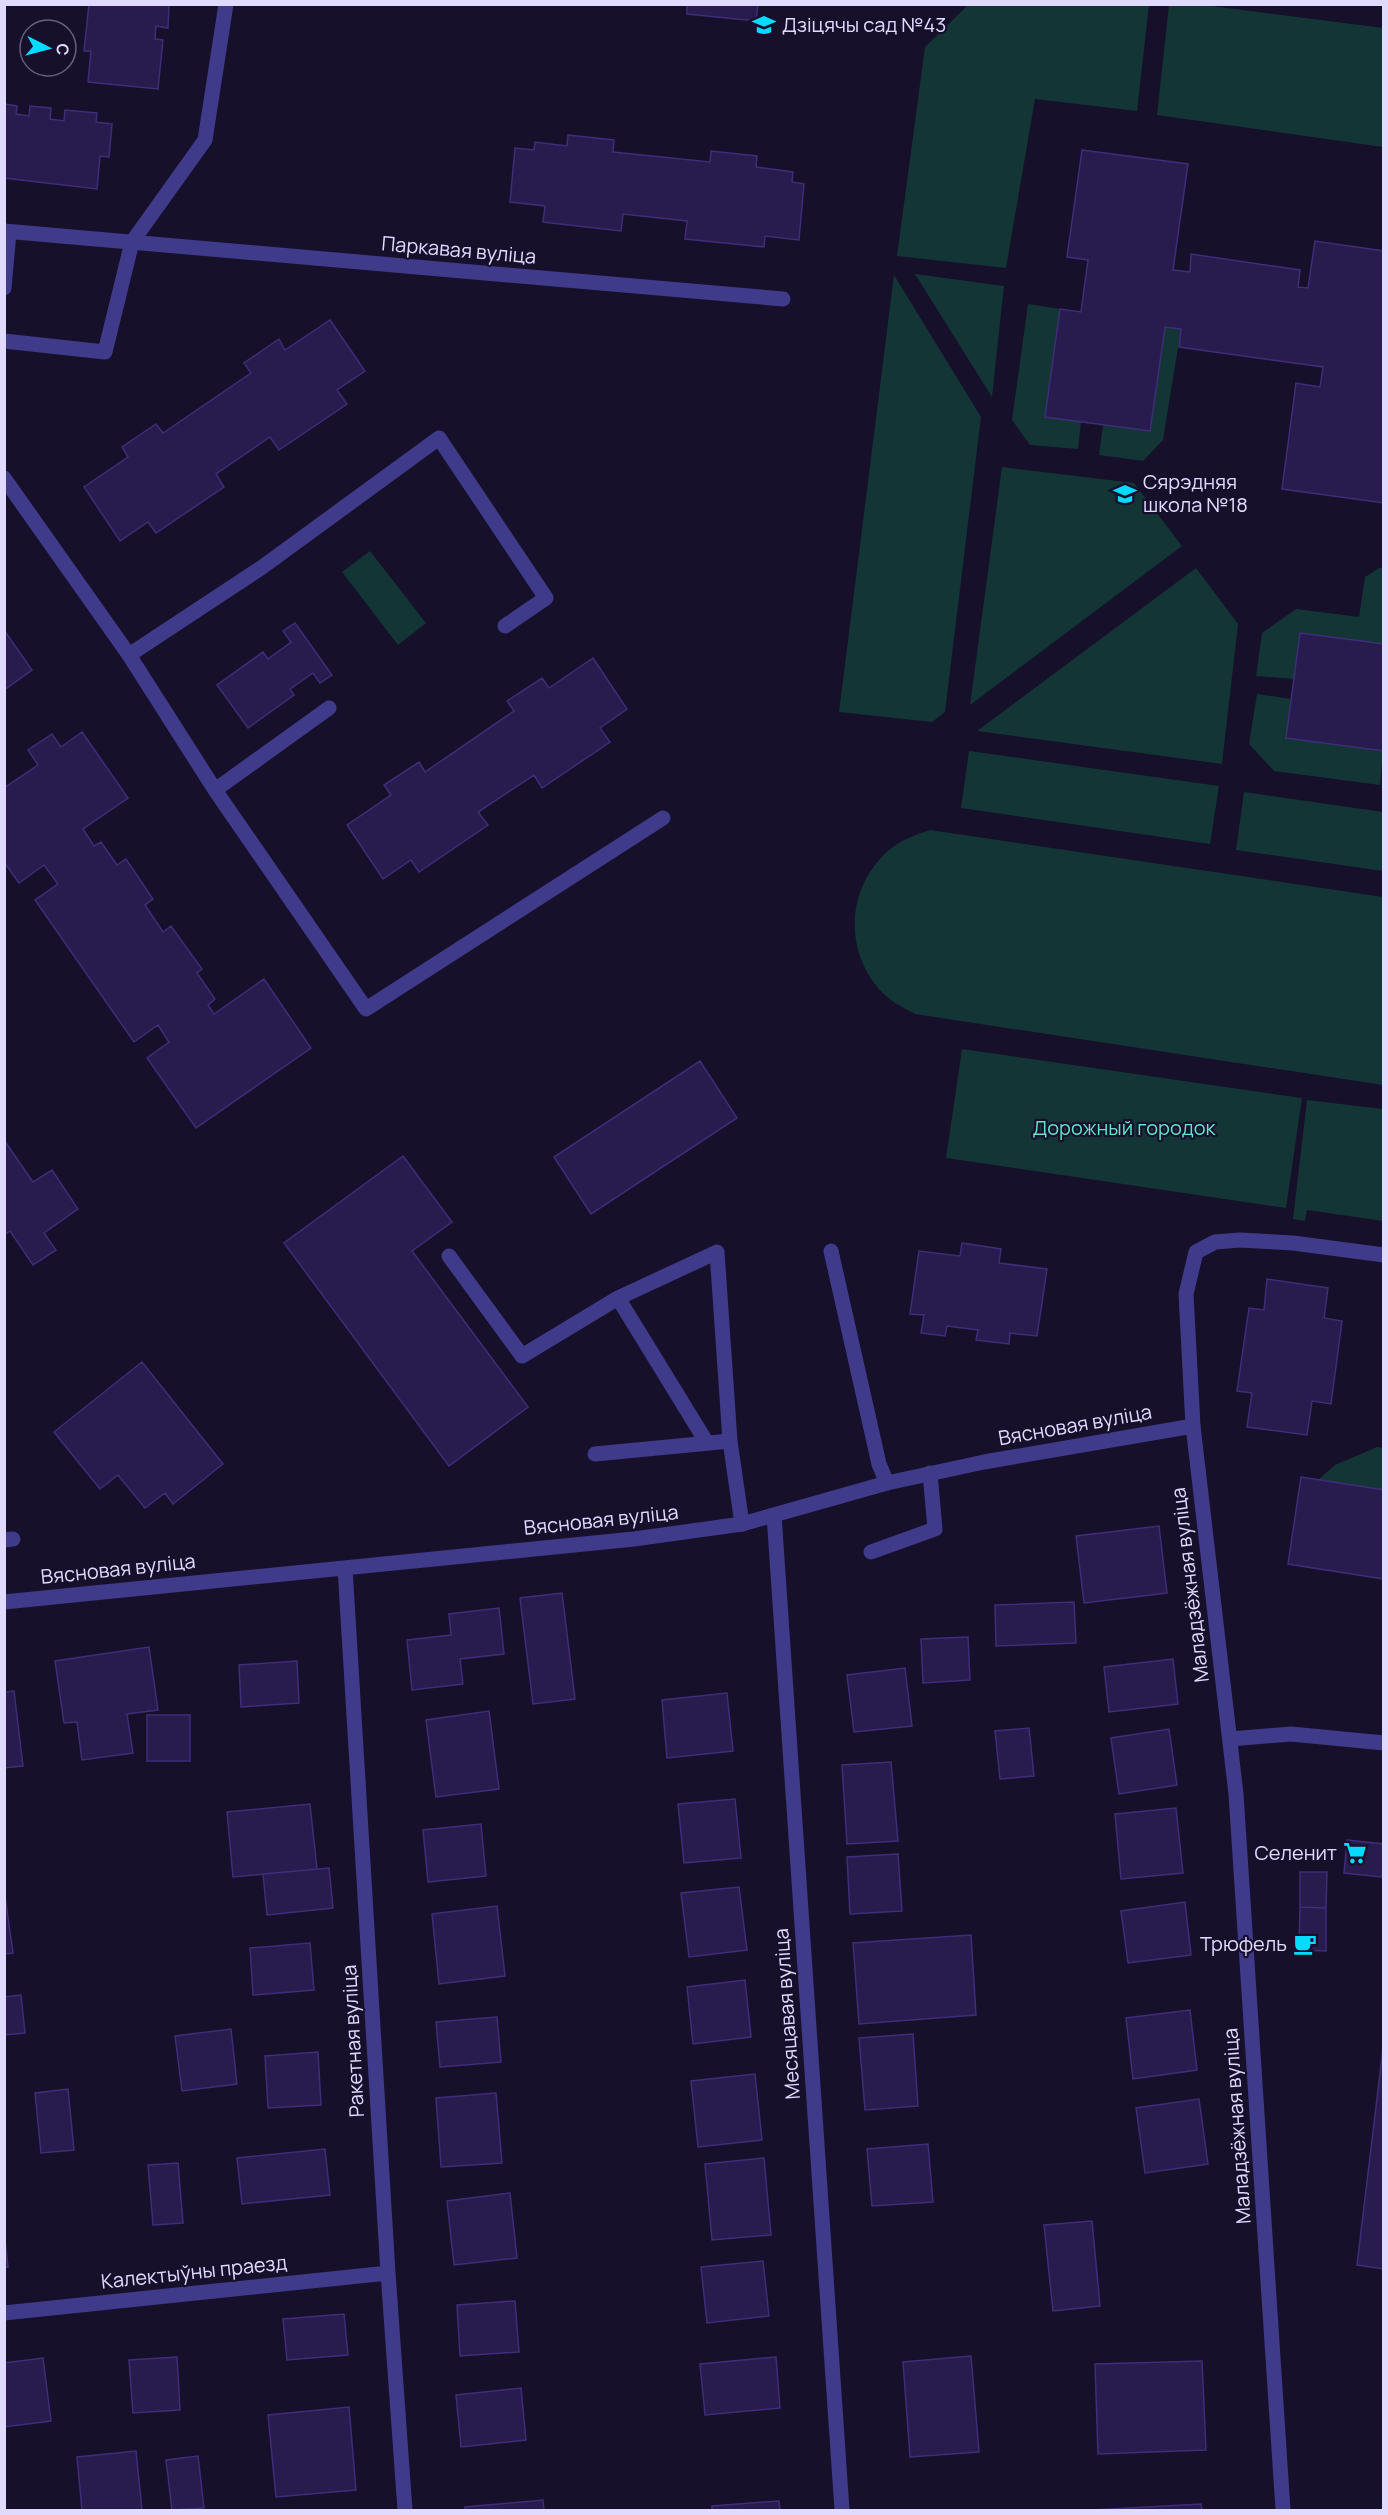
<svg xmlns="http://www.w3.org/2000/svg" width="1388" height="2515" font-family="Manrope,sans-serif">
  <style>
    .green { fill: #133535 }
    .building { fill: #281b4d; stroke: #3f2d79; stroke-width: 1.5 }
    .lines { fill: none; stroke-linecap: round; stroke-linejoin: round }
    .service { stroke: #403a8b; stroke-width: 15 }
    .minor { stroke: #403a8b; stroke-width: 15 }
    .labels { text-anchor: middle; stroke-width: 4.5; stroke-linejoin: round; paint-order: stroke }
    .poi-label { font-size: 20px; fill: #e0daff; stroke: #16102b; text-anchor: start }
    .street-label { font-size: 20px; fill: #e0daff; stroke: #16102b }
    .park-label { font-size: 20px; fill: #61e4c9; stroke: #16102b }
  </style>
  <rect width="100%" height="100%" fill="#16102b"/>
  <!-- green -->
  <path class="green" d="M968 5H1149L1137 111 1035 99 1006 268 897 256 925 47Z
    M1169 5H1203L1383 28V147L1157 115Z
    M915 274 1004 286 992 397Z
    M894 275 981 417 945 712 932 722 839 712Z
    M1028 304 1060 309 1045 416 1081 422 1078 449 1030 445 1012 420Z
    M1165 327 1181 329 1163 440 1143 461 1099 455 1103 425 1150 431Z
    M1002 467 1134 483 1182 546 970 705Z
    M370 551 426 623 398 645 342 572Z
    M1196 568 1238 624 1222 764 977 731Z
    M1379 568H1383V644L1301 633 1294 679 1256 676 1262 633 1296 609 1359 617 1365 577Z
    M1257 694 1292 699 1286 738 1383 751 1380 785 1274 771 1249 744Z
    M969 751 1219 786 1210 844 961 808Z
    M1244 792 1383 812V871L1236 850Z
    M930 830 1383 897V1085L915 1014C902 1007 888 1000 878 988 843 946 848 886 889 850 901 840 915 835 930 830Z
    M962 1049 1302 1098 1286 1208 946 1158Z
    M1307 1100 1383 1109V1221L1307 1210 1305 1221 1293 1219Z
    M1377 1447 1383 1448V1490L1318 1480 1335 1465Z"/>
  <!-- building -->
  <path class="building" d="M89 4 169 5 168 28 156 26 155 39 163 40 158 89 88 82 91 51H84Z
    M687 4H758L756 21 687 14Z
    M4 104 17 106 16 114 29 116 30 106 51 108 50 119 64 121 65 110 97 113 96 122 112 124 109 157 100 156 97 189 4 178Z
    M568 135 614 140 613 152 710 162 711 151 757 156 756 167 793 172 792 182 804 184 799 240 765 236 764 247 685 239 687 221 623 214 621 231 543 222 545 206 510 202 515 148 534 150 535 142 567 146Z
    M1082 150 1188 164 1173 270 1190 272 1191 254 1300 270 1298 287 1308 288 1315 241 1384 251V503L1282 489 1296 383 1320 387 1323 367 1179 347 1181 329 1165 327 1150 431 1045 417 1060 309 1081 312 1088 260 1067 257Z
    M330 320 365 371 337 390 347 404 279 450 270 437 216 474 224 487 156 533 148 522 120 541 84 487 128 457 122 447 156 424 163 433 251 373 244 363 279 339 285 350Z
    M295 623 332 675 320 683 313 673 290 689 294 695 248 728 217 685 263 652 268 659 291 642 283 631Z
    M4 630 32 670 4 690Z
    M1300 633 1384 644V751L1286 738Z
    M593 658 627 709 600 728 610 742 542 788 534 775 478 812 488 825 419 872 411 860 383 879 347 825 391 795 384 785 419 762 425 772 514 711 507 701 542 678 549 688Z
    M82 732 128 798 83 829 94 846 101 842 117 865 126 859 153 899 145 905 163 932 171 926 202 969 197 973 215 999 208 1005 214 1014 264 979 311 1048 196 1128 147 1058 169 1042 158 1025 134 1042 35 900 58 884 44 865 19 883 4 862V788L38 765 28 750 52 734 61 747Z
    M700 1061 737 1118 591 1214 554 1157Z
    M4 1140 33 1182 52 1170 78 1209 44 1233 56 1250 33 1265 10 1231 4 1235Z
    M403 1156 452 1222 412 1251 528 1407 449 1466 284 1243Z
    M962 1243 1001 1249 999 1263 1047 1269 1037 1336 1010 1333 1009 1344 976 1340 978 1330 947 1326 945 1336 921 1333 924 1315 910 1314 919 1251 960 1256Z
    M1267 1279 1328 1288 1324 1318 1342 1321 1331 1404 1312 1401 1307 1435 1247 1427 1252 1393 1237 1391 1249 1308 1264 1310Z
    M142 1362 223 1464 173 1504 165 1493 145 1508 118 1475 100 1489 54 1432Z
    M1301 1477 1384 1490V1579L1288 1564Z
    M1159 1526 1167 1593 1084 1603 1076 1536Z
    M562 1593 575 1699 533 1704 520 1598Z
    M1074 1602 1076 1643 996 1646 995 1605Z
    M499 1608 504 1654 460 1659 463 1684 412 1690 407 1640 451 1635 449 1614Z
    M968 1637 970 1680 923 1683 921 1639Z
    M149 1647 158 1710 127 1714 133 1753 82 1760 77 1722 64 1723 55 1661Z
    M1173 1659 1178 1704 1109 1712 1104 1667Z
    M297 1661 299 1703 241 1707 239 1665Z
    M905 1668 912 1726 854 1732 847 1675Z
    M14 1691 23 1766 4 1768V1692Z
    M727 1693 733 1751 667 1758 662 1700Z
    M489 1711 499 1789 436 1797 426 1720Z
    M147 1715H190V1761H147Z
    M1029 1728 1034 1776 1000 1779 995 1731Z
    M1169 1729 1177 1785 1119 1794 1111 1738Z
    M891 1762 898 1841 847 1844 842 1765Z
    M735 1799 741 1858 684 1863 678 1804Z
    M310 1804 317 1869 233 1877 227 1812Z
    M1176 1808 1183 1873 1121 1879 1115 1814Z
    M481 1824 486 1876 428 1882 423 1830Z
    M1347 1840 1384 1844 1382 1877 1344 1873Z
    M898 1854 902 1911 850 1914 847 1857Z
    M329 1868 333 1908 267 1915 263 1874Z
    M1300 1872H1327L1326 1908 1300 1907Z
    M739 1887 747 1950 689 1957 681 1893Z
    M4 1889 13 1953 4 1954Z
    M1185 1902 1191 1955 1128 1963 1121 1911Z
    M497 1906 505 1976 439 1984 432 1914Z
    M1300 1907 1326 1908V1951L1299 1950Z
    M971 1935 976 2015 859 2024 853 1943Z
    M310 1943 314 1990 253 1995 250 1948Z
    M745 1980 751 2037 693 2044 687 1987Z
    M21 1995 25 2033 4 2035V1997Z
    M1190 2010 1197 2070 1133 2079 1126 2018Z
    M497 2017 501 2062 440 2067 436 2022Z
    M231 2029 237 2084 182 2091 175 2036Z
    M913 2034 918 2106 865 2110 859 2038Z
    M1384 2040V2269L1357 2265Z
    M318 2052 321 2105 268 2108 265 2056Z
    M755 2074 762 2140 698 2147 691 2081Z
    M68 2089 74 2150 41 2153 35 2093Z
    M496 2093 502 2163 441 2167 436 2098Z
    M1199 2099 1208 2164 1145 2173 1136 2108Z
    M928 2144 933 2202 872 2206 867 2149Z
    M325 2149 330 2195 242 2204 237 2158Z
    M764 2158 771 2235 712 2240 705 2164Z
    M178 2163 183 2223 153 2225 148 2165Z
    M510 2193 517 2258 454 2265 447 2201Z
    M1092 2221 1100 2306 1053 2311 1044 2225Z
    M4 2232 8 2267 4 2268Z
    M763 2261 769 2316 707 2323 701 2267Z
    M515 2301 519 2352 460 2356 457 2305Z
    M344 2314 348 2355 287 2360 283 2319Z
    M971 2356 979 2452 910 2457 903 2362Z
    M177 2357 180 2410 133 2413 129 2360Z
    M776 2357 780 2408 705 2415 700 2364Z
    M43 2358 51 2421 4 2427V2363Z
    M1202 2361 1206 2450 1098 2454 1095 2364Z
    M521 2388 526 2440 461 2447 456 2395Z
    M349 2407 356 2490 276 2497 268 2415Z
    M136 2451 142 2510H82L77 2457Z
    M198 2456 204 2508 172 2510 166 2460Z
    M543 2500 544 2510H465V2507Z
    M779 2501 780 2510H712V2506Z
    M1201 2504 1202 2510H1092Z"/>
  <g class="lines">
    <!-- service -->
    <path class="service" d="M4 231 783 299
      M4 288 9 232
      M4 341 105 352 132 242 205 140 226 4
      M4 478 129 655 215 790 366 1009 663 818
      M129 655 261 568 439 438 546 598 505 626
      M215 790 329 708
      M831 1251 879 1464 887 1483
      M449 1256 522 1356 618 1298 717 1252 730 1441 742 1524
      M618 1298 707 1443
      M1193 1426 1186 1294 1196 1252 1215 1242 1240 1240 1293 1243 1384 1255
      M595 1454 730 1441
      M4 1540 13 1539
      M871 1552 935 1529 930 1473"/>
    <!-- minor -->
    <path class="minor" d="M774 1515 842 2510
      M345 1568 388 2273 405 2510
      M4 1602 634 1539 742 1524 887 1483 984 1462 1193 1426 1236 1794 1283 2510
      M1230 1739 1291 1734 1384 1743
      M4 2313 388 2273"/>
  </g>
  <!-- icons -->
  <defs>
    <g id="school-bare" transform="scale(1.8)"><path d="M0-5L7-2L0 1L-7-2ZM-4 1L0 2.5L4 1V4Q0 6-4 4Z" fill="#06dbff" stroke="#16102b" stroke-width="2.5" paint-order="stroke"/></g>
    <g id="supermarket-bare" transform="scale(1.8)"><path d="M-6-5.5h2.5l.6 2H6L4.5 2H-2.5L-4.4-4H-6ZM-1.5 3.2a1.3 1.3 0 1 0 .1 0ZM3 3.2a1.3 1.3 0 1 0 .1 0Z" fill="#06dbff" stroke="#16102b" stroke-width="2.5" paint-order="stroke"/></g>
    <g id="cafe-bare" transform="scale(1.8)"><path d="M-5.5-4.5H6V0H3Q3 3.5 0 3.5H-2.5Q-5.5 3.5-5.5 0ZM3-3.2v2h1.7v-2ZM-6 4.5H4V6H-6Z" fill="#06dbff" stroke="#16102b" stroke-width="2.5" paint-order="stroke"/></g>
  </defs>
  <g fill-rule="evenodd">
    <use href="#school-bare" x="764" y="25"/>
    <use href="#school-bare" x="1125" y="494"/>
    <use href="#supermarket-bare" x="1355" y="1853"/>
    <use href="#cafe-bare" x="1305" y="1944"/>
  </g>
  <g class="labels">
    <!-- poi labels -->
    <g class="poi-label">
      <text x="782" y="32">Дзіцячы сад №43</text>
      <text x="1143" y="489">Сярэдняя<tspan x="1143" dy="23">школа №18</tspan></text>
      <text x="1337" y="1860" text-anchor="end">Селенит</text>
      <text x="1287" y="1951" text-anchor="end">Трюфель</text>
    </g>
    <!-- street labels -->
    <g class="street-label">
      <text transform="translate(459 250) rotate(5)" y="7">Паркавая вуліца</text>
      <text transform="translate(1075 1425) rotate(-10)" y="7">Вясновая вуліца</text>
      <text transform="translate(601 1520) rotate(-6)" y="7">Вясновая вуліца</text>
      <text transform="translate(118 1569) rotate(-6)" y="7">Вясновая вуліца</text>
      <text transform="translate(1190 1585) rotate(-97)" y="7">Маладзёжная вуліца</text>
      <text transform="translate(787 2014) rotate(-94)" y="7">Месяцавая вуліца</text>
      <text transform="translate(353 2041) rotate(-93)" y="7">Ракетная вуліца</text>
      <text transform="translate(1237 2126) rotate(-94)" y="7">Маладзёжная вуліца</text>
      <text transform="translate(194 2272) rotate(-6)" y="7">Калектыўны праезд</text>
    </g>
    <!-- park labels -->
    <g class="park-label">
      <text x="1124" y="1135">Дорожный городок</text>
    </g>
  </g>
  <!-- border -->
  <rect width="1388" height="2515" fill="none" stroke="#e0daff" stroke-width="12"/>
  <!-- north arrow -->
  <g transform="translate(48 48) rotate(96)"><circle r="28" fill="#16102b" stroke="#676180" stroke-width="1.5"/>
  <path d="M0-4.5L10 22L0 15L-10 22Z" fill="#06dbff"/>
  <text y="-9" font-size="16" font-weight="bold" text-anchor="middle" fill="#e0daff">С</text>
  </g>
</svg>
